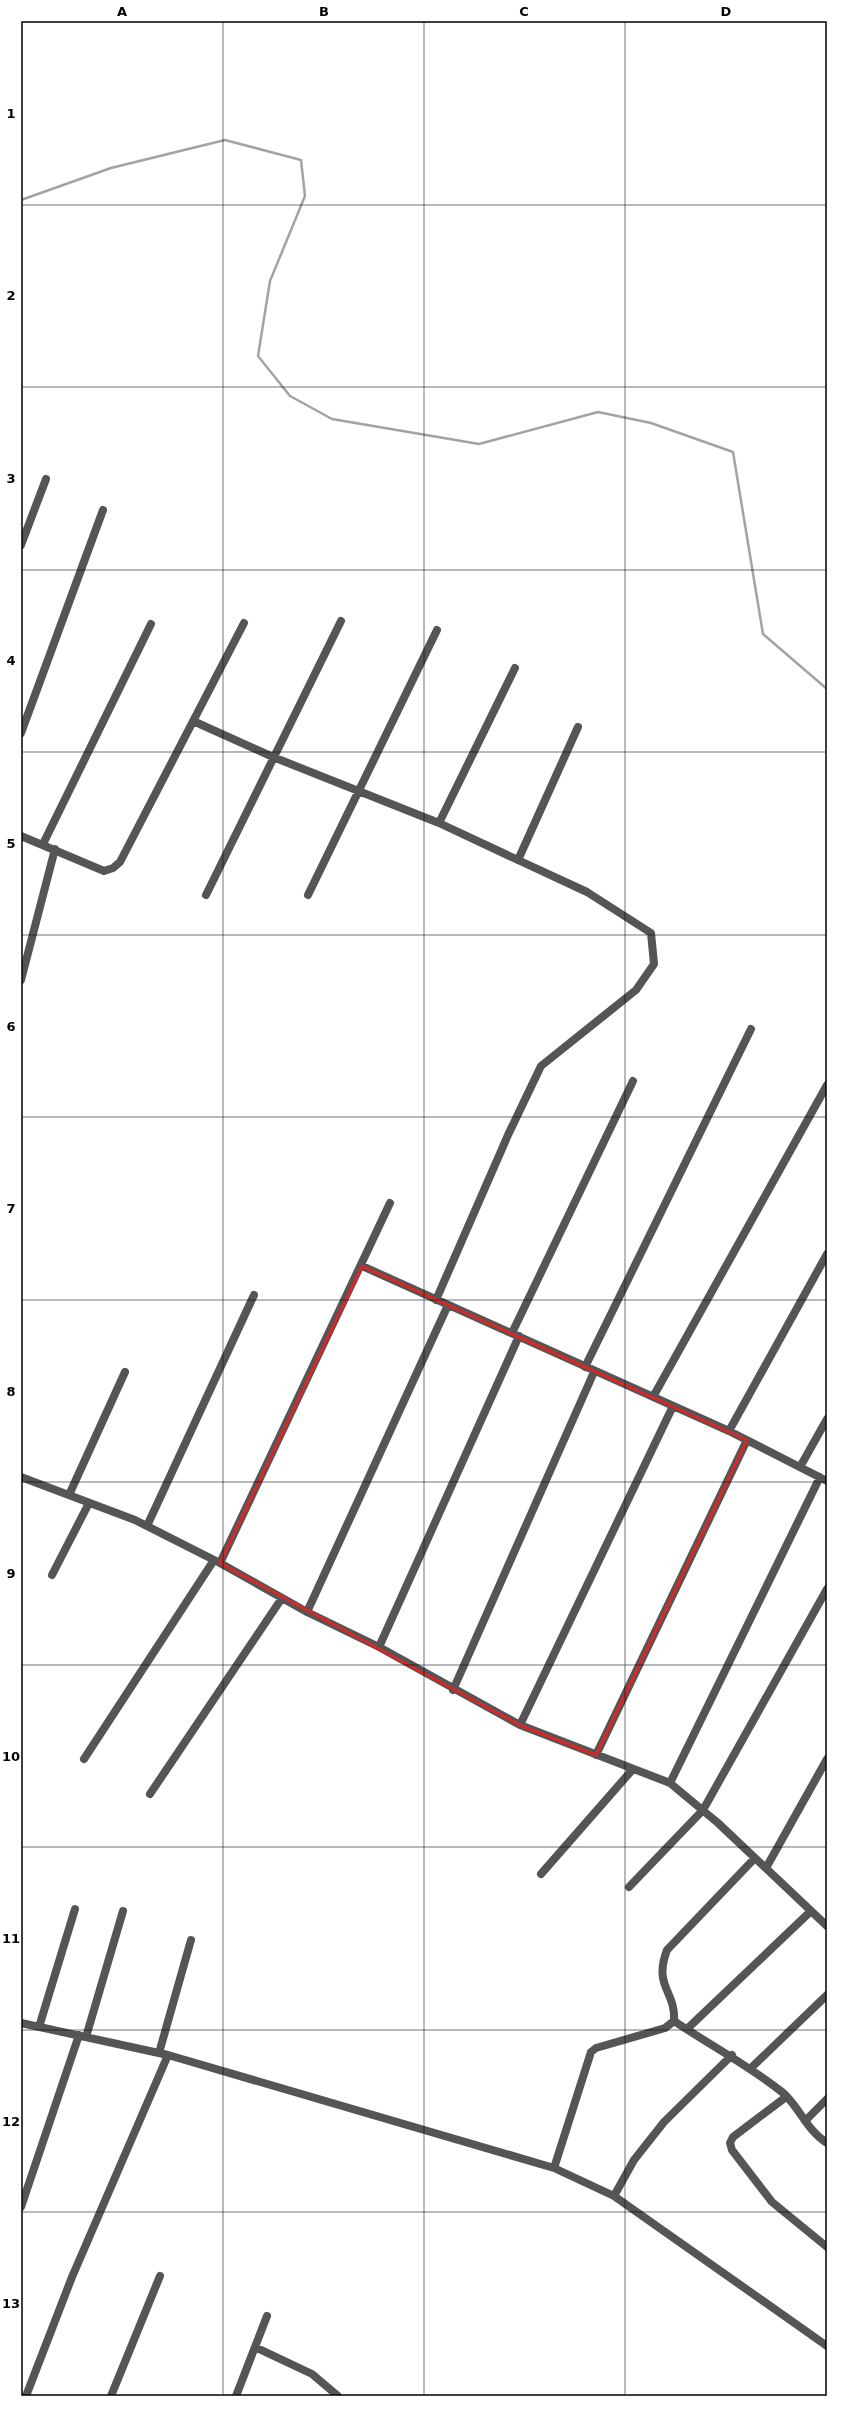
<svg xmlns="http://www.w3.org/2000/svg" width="848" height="2417" font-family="'DejaVu Sans',sans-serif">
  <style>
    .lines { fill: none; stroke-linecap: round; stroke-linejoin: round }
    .stream { stroke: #a3a3a3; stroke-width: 2.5 }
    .street { stroke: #555; stroke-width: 8 }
    .marked { fill: none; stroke: #d62828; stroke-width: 3; stroke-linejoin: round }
    .grid { fill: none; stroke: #000; stroke-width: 1; stroke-opacity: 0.55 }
    .neatline { fill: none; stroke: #000; stroke-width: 1.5 }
    .grid-label { font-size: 13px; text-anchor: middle; font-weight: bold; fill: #000 }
  </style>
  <rect width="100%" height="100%" fill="#fff"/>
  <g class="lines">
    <!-- stream -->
    <path class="stream" d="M21 200 111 168 225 140 301 160 305 196 270 281 258 356 290 396 332 419 479 444 598 412 651 423 733 452 763 634 827 689"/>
    <!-- street -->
    <path class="street" d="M21 545 46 479
      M193 721 273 757 439 823 518 860 587 892 651 933 654 964 636 990 541 1066 508 1135 436 1300
      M21 733 103 510
      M439 823 515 668
      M21 836 104 871 113 868 120 862 244 623
      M43 844 151 624
      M518 860 578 727
      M206 895 341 621
      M308 895 437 630
      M21 980 55 849
      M362 1266 729 1431 827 1481
      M512 1333 633 1081
      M585 1367 751 1029
      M653 1397 827 1085
      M729 1431 827 1254
      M800 1467 827 1419
      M21 1477 135 1520 220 1563 307 1612 379 1647 520 1725 670 1783 718 1823 827 1926
      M69 1495 125 1372
      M147 1526 254 1295
      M220 1563 390 1203
      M52 1575 89 1503
      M307 1612 448 1305
      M379 1647 519 1336
      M453 1690 594 1372
      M520 1725 673 1406
      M596 1755 747 1440
      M84 1759 214 1560
      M670 1783 820 1477
      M150 1794 282 1598
      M766 1868 827 1759
      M541 1874 633 1769
      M629 1887 703 1810 827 1589
      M674 2021C710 2045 748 2065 782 2092 799 2106 807 2131 827 2143
      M21 2023 168 2055 554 2168 614 2196 827 2346
      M39 2027 75 1909
      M687 2029 811 1911
      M86 2037 123 1911
      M159 2053 191 1940
      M750 2069 827 1995
      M786 2097 733 2137 730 2143 732 2150 772 2202 827 2247
      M805 2121 827 2099
      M554 2168 591 2052 596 2048 665 2028 674 2021C676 1991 653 1987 667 1950L754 1859
      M614 2196 634 2160 664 2122 732 2055
      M21 2207 79 2035
      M255 2347 312 2374 338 2396
      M26 2396 72 2277 168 2055
      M111 2396 160 2276
      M236 2396 267 2316"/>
  </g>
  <!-- marked area -->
  <path class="marked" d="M362 1266 747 1440 596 1755 520 1725 220 1563Z"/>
  <!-- grid -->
  <path class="grid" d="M223 21V2396M424 21V2396M625 21V2396M21 205H827M21 387H827M21 570H827M21 752H827M21 935H827M21 1117H827M21 1300H827M21 1482H827M21 1665H827M21 1847H827M21 2030H827M21 2212H827"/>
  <!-- border -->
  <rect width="848" height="2417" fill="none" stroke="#ffffff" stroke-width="44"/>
  <rect x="22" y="22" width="804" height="2373" class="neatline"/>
  <g class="grid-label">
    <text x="122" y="16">A</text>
    <text x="324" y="16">B</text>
    <text x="524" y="16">C</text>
    <text x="726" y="16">D</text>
    <text x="11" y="118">1</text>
    <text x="11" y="300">2</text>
    <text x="11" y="483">3</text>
    <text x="11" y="665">4</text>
    <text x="11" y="848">5</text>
    <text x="11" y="1031">6</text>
    <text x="11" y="1213">7</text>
    <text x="11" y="1396">8</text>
    <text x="11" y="1578">9</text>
    <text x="11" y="1761">10</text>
    <text x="11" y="1943">11</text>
    <text x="11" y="2126">12</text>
    <text x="11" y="2308">13</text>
  </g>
</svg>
